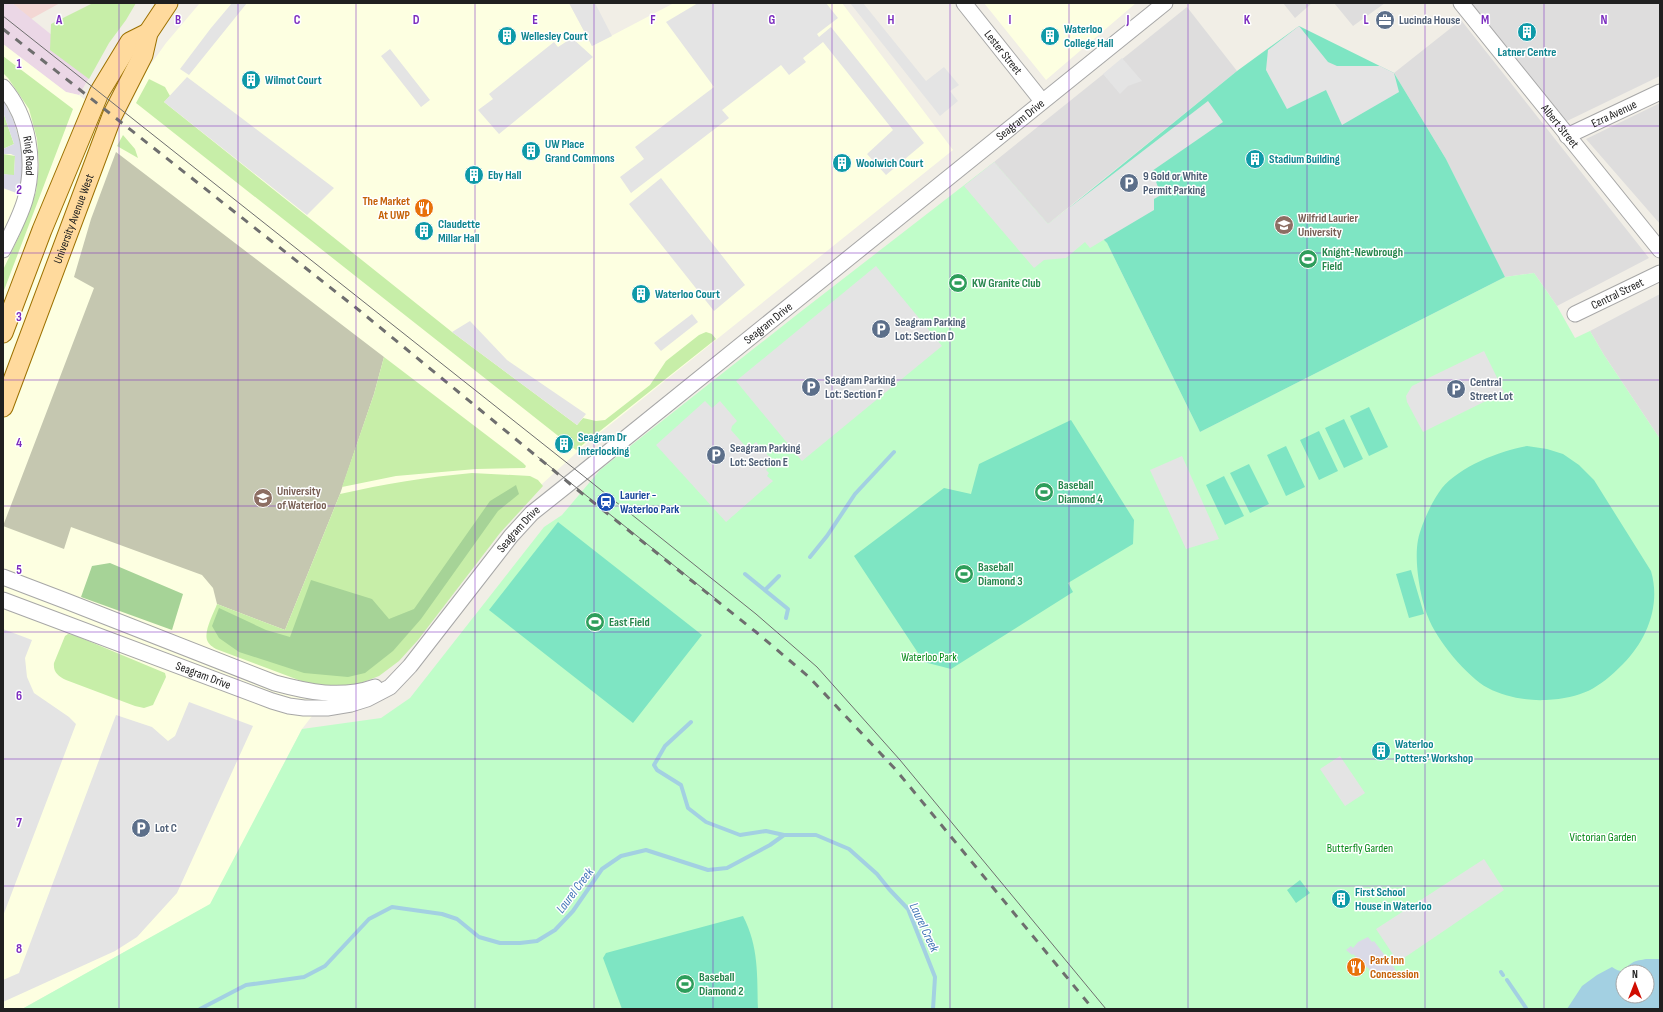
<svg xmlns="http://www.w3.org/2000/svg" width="1663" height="1012" font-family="'Sofia Sans Condensed',sans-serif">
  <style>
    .residential { fill: #dedddd }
    .commercial { fill: #f3d7d4 }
    .industrial { fill: #ebd7e6 }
    .education { fill: #fdffe1 }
    .construction { fill: #c5c7b0 }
    .grass { fill: #c7eea8 }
    .forest { fill: #a6d397 }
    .park { fill: #c0fdc9; fill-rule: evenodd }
    .pitch { fill: #7ee5c3 }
    .parking { fill: #e4e4e4 }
    .plaza { fill: #dadae7 }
    .water { fill: #a3d0e2; fill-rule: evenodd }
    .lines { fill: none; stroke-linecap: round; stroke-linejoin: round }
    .stream { stroke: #a3d0e2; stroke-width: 4 }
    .minor-casing { stroke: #a7a7a7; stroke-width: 17 }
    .major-casing { stroke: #9c7100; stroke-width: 21 }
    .minor { stroke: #fff; stroke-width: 15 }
    .major { stroke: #ffda9d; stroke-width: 19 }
    .tram { stroke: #6e6e6e; stroke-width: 1 }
    .rail { stroke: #6e6e6e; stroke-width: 3; stroke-dasharray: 8 8; stroke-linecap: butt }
    .grid { fill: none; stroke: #7b2cbf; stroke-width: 1; stroke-opacity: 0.55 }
    .labels { text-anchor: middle; stroke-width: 3; stroke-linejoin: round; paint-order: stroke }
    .service-label { font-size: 12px; font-weight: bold; fill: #4e5e75; stroke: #fff; text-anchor: start }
    .culture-label { font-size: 12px; font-weight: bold; fill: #0d838f; stroke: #fff; text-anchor: start }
    .street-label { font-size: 12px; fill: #202020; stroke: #fff }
    .food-label { font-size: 12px; font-weight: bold; fill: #c56008; stroke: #fff; text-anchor: end }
    .education-label { font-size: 12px; font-weight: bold; fill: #785e54; stroke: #fff; text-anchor: start }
    .leisure-label { font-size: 12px; font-weight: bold; fill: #27864d; stroke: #fff; text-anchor: start }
    .transit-label { font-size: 12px; font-weight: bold; fill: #164399; stroke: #fff; text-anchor: start }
    .park-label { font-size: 12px; fill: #048816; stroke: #fff }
    .water-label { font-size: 13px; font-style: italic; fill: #4477b7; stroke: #fff }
    .grid-label { font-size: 13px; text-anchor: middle; font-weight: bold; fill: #7b2cbf; stroke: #fff; stroke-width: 3; stroke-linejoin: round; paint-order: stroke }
  </style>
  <rect width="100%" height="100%" fill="#f1eee6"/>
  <!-- residential -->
  <path class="residential" d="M1283 3H1312L1295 18Z
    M1334 3H1385L1353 26Z
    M1468 3H1660V76L1565 122Z
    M1187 7 1237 71 1048 224 994 162Z
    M1461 20 1649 258 1557 306 1534 273 1505 277 1446 159 1394 73Z
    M1660 103V224L1586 139Z
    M1660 294V439L1604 355 1590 331Z"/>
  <!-- commercial -->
  <path class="commercial" d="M12 3H60L31 19Z"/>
  <!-- industrial -->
  <path class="industrial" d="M3 3H12L94 69 79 95 66 92 3 44Z"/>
  <!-- education -->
  <path class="education" d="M200 3H569L592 46 674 3H842L953 150 586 444 542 484 505 513 338 682 302 729 211 904 22 1009H3V44L66 92 79 95 120 127 146 71 166 43Z
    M984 3H1136L1046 80Z"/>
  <!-- construction -->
  <path class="construction" d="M116 152 384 357 374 394 340 494 285 630 217 604 213 588 202 575 71 527 64 549 3 526 94 288 74 277 91 219Z"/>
  <!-- grass -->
  <path class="grass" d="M93 3H136L126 20 109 43 89 79 50 50 51 24Z
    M3 56 73 109 3 293V270L20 234 36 192 39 165 37 139 29 109 8 78 3 73Z
    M149 79 165 87 170 96 164 102 452 332 577 425 583 418 596 421 605 420 650 385 666 361 699 335 706 332 712 334 716 339 576 450 136 103Z
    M3 112 14 144 3 149Z
    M123 135 135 149 138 158 117 146Z
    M3 154 15 156 14 176 3 174Z
    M384 357 523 463 526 466 525 468 476 469 396 476 342 487 374 394Z
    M472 473 530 476 538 480 543 486 500 533 418 640 399 661 379 676 361 683 341 687H322L304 682 216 649C213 647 209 645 207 640 204 630 214 613 217 604L285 630 340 494C384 484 427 477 472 473Z
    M68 634 74 635 165 673 166 677 153 705 144 708 135 706 66 680C58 676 53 672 54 663L65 636Z"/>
  <!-- forest -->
  <path class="forest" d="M516 485 519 494 498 511 421 619 393 651 365 673 348 677 304 673 239 652 219 638 212 626 219 608 266 630 290 637 311 580 372 599 389 619 414 609 490 501Z
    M110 563 183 594 172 630 81 597 92 566Z"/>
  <!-- park -->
  <path class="park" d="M994 162 1048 224 1070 207 1107 243 1200 432 1505 277 1534 273 1557 306 1575 338 1590 331 1604 355 1660 439V1009H22L210 904 302 729 381 718 410 698 544 527 562 515 600 470 799 313ZM1623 972H1647V996H1623Z"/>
  <!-- pitch -->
  <path class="pitch" d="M1299 26 1394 73 1446 159 1505 277 1200 432 1107 243 1070 207 1237 71Z
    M1369 407 1388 447 1369 456 1350 416Z
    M1344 419 1363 459 1344 468 1325 428Z
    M1071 420 1134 520 1133 544 1068 583 1073 592 951 669 924 662 854 556 944 488 971 494 979 464Z
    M1319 431 1338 471 1319 480 1300 440Z
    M1286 446 1305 487 1286 496 1267 455Z
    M1527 446 1547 449 1563 454 1579 465 1594 480 1651 571C1661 605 1647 640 1623 664 1598 689 1582 698 1546 700 1527 701 1505 697 1488 688 1467 677 1436 639 1428 617 1420 598 1414 560 1418 540 1421 525 1432 501 1442 488 1459 467 1501 450 1527 446Z
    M1249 464 1269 504 1250 513 1230 473Z
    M1224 476 1244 516 1225 525 1206 485Z
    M558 522 702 635 633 723 489 610Z
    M1411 570 1424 614 1409 618 1396 574Z
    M1300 880 1310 893 1296 903 1287 890Z
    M743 916C759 947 757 975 758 1009H622L603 958 606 953Z"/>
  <!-- parking -->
  <path class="parking" d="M232 3H247L189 75 180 69 211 28Z
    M569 3H595L612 36 592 46Z
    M698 3H826L838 18 817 34 819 37 831 27 924 143 886 175 867 154 893 130 823 42 803 58 806 62 789 75 781 65 722 110 729 118 631 193 620 177 644 159 635 147 714 87 666 22Z
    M850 3H863L926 81 944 67 959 85 950 91 958 101 940 116Z
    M1299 26 1328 62 1337 66H1380L1394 73 1399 92 1342 125 1326 90 1287 109 1266 70 1268 50Z
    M572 38 593 57 499 134 478 110 493 99 489 94 554 42 558 47Z
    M390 49 430 100 421 107 381 56Z
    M1122 58 1142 81 1128 86 1120 94 1103 74Z
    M187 77 211 95 334 188 307 215 164 102Z
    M1208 101 1223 122 1152 171 1161 195 1154 199V210L1090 248 1085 242 1066 258 1044 260 1034 268 964 186 994 162 1048 224Z
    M661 178 745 285 714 311 629 204Z
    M876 266 942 346 802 461 736 381Z
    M692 314 698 322 661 351 654 343Z
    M470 321 507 360 586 414 577 425 452 332Z
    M1484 351 1504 392 1423 432 1407 402 1406 396 1412 386Z
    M705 401 712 408 720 401 737 421 732 426 731 430 746 447 749 448 756 442 774 462 766 470 769 473 767 476 773 481 726 522 656 445Z
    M1182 456 1219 539 1186 549 1150 470Z
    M3 629 32 640 25 658 27 677 34 693 69 717 76 724 3 916Z
    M189 702 253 726 177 893 137 937 115 951 3 1002V980L19 973 116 715 152 727 168 741 175 736Z
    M1340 756 1365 793 1345 806 1320 769Z
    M1484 859 1504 890 1398 962 1376 929Z"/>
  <!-- plaza -->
  <path class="plaza" d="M3 100 13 119 22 149 23 172 19 194 3 188V174L14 175 15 156 11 154H3V149L14 144 3 112Z
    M1368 937 1372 942 1374 941 1395 969 1396 972 1393 974 1397 979 1384 980 1372 975 1369 969 1353 954 1352 955 1346 950 1351 946 1353 948 1358 942Z"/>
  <!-- water -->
  <path class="water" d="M1646 959H1660V1009H1567L1582 986 1597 975 1612 967C1626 976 1623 968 1632 963 1636 960 1642 960 1646 959ZM1623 972H1647V996H1623Z"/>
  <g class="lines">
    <!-- stream -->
    <path class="stream" d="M810 557 827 536 855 494 894 452
      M745 574 788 609 786 618
      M765 590 779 576
      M691 722 665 746 654 765 657 770 681 785 688 808 706 822 740 835 766 831 784 835
      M1501 972 1503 975
      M1507 980 1526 1008
      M200 1009 246 985 304 977 325 966 369 919 392 907 442 914 457 919 479 937 500 943H520L537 941 555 930 573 911 602 869 621 856 646 850 708 870 727 868 770 845 784 835H816L849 849 877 874 889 889 908 909 935 977 933 1009"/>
    <!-- minor casing -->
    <g class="minor-casing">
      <g id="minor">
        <path id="s1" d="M964 3 1042 101"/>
        <path id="s2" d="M1461 3 1660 250"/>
        <path id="s3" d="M3 87C29 117 36 162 25 200 20 217 11 234 3 250"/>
        <path id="s4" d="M1567 136 1660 92"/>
        <path id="s5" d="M1575 314 1660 273"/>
        <path d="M3 577 66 601 275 683C308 692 341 699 375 687"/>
        <path id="s6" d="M3 600 272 701 289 706 304 708H327L351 704 367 699 390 687 410 666 511 536 532 513 581 474 1165 3"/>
      </g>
    </g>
    <!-- major casing -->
    <g class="major-casing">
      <g id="major">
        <path d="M3 333 42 230 99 93 130 42 148 33"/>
        <path id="s7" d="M3 407 112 116 143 55 148 33 168 3"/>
      </g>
    </g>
    <!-- minor -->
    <use href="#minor" class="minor"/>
    <!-- major -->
    <use href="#major" class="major"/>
    <!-- tram -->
    <path class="tram" d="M3 16 581 474 756 614 817 667 900 760 1106 1009
      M538 457 716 599"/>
    <!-- rail -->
    <path class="rail" d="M3 29 360 311 569 483 756 632 809 677 896 770 1093 1009"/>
  </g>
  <!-- grid -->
  <path class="grid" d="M119 3V1009M238 3V1009M356 3V1009M475 3V1009M594 3V1009M713 3V1009M832 3V1009M950 3V1009M1069 3V1009M1188 3V1009M1307 3V1009M1425 3V1009M1544 3V1009M3 126H1660M3 253H1660M3 380H1660M3 506H1660M3 632H1660M3 759H1660M3 886H1660"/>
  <!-- icons -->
  <defs>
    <g id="office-disc" transform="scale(1)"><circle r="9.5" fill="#5c6f8a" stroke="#fff"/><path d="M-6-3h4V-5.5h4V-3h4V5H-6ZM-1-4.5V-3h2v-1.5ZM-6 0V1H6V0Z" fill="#fff"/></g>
    <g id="building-disc" transform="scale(1)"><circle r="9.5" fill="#0f9aa8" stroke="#fff"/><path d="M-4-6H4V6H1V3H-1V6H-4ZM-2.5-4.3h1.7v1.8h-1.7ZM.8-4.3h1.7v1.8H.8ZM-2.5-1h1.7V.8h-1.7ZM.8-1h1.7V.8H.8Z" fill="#fff"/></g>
    <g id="parking-disc" transform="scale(1)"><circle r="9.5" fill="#5c6f8a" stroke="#fff"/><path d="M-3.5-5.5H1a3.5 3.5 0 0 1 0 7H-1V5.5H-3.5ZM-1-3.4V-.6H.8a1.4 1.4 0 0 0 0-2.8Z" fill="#fff"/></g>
    <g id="restaurant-disc" transform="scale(1)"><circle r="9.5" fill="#e8710a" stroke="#fff"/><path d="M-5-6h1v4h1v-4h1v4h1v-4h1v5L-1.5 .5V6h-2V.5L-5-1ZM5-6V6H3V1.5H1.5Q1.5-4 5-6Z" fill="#fff"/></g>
    <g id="university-disc" transform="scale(1)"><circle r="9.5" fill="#8d6e63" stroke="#fff"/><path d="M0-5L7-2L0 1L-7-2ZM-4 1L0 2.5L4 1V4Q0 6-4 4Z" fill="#fff"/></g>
    <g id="stadium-disc" transform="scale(1)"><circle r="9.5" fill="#2e9e5b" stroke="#fff"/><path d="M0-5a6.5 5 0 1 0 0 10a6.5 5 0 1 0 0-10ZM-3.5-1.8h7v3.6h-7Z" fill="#fff"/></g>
    <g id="station-disc" transform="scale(1)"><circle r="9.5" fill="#1a4fb4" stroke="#fff"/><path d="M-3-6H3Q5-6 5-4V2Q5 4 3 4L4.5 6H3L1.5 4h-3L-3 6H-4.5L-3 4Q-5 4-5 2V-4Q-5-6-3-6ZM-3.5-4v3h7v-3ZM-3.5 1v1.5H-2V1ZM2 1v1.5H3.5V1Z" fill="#fff"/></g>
  </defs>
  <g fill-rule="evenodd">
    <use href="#office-disc" x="1385" y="20"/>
    <use href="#building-disc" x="1527" y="32"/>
    <use href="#building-disc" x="507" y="36"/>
    <use href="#building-disc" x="1050" y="36"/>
    <use href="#building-disc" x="251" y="80"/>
    <use href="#building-disc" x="531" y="151"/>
    <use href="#building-disc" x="1255" y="159"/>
    <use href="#building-disc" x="842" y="163"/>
    <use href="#building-disc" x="474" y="175"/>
    <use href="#parking-disc" x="1129" y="183"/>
    <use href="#restaurant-disc" x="424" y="208"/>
    <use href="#university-disc" x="1284" y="225"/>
    <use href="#building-disc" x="424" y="231"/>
    <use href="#stadium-disc" x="1308" y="259"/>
    <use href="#stadium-disc" x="958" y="283"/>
    <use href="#building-disc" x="641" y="294"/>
    <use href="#parking-disc" x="881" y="329"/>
    <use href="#parking-disc" x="811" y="387"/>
    <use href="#parking-disc" x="1456" y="389"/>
    <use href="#building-disc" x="564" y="444"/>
    <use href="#parking-disc" x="716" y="455"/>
    <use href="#stadium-disc" x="1044" y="492"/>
    <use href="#university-disc" x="263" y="498"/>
    <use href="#station-disc" x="606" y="502"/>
    <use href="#stadium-disc" x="964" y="574"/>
    <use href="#stadium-disc" x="595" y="622"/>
    <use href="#building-disc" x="1381" y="751"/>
    <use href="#parking-disc" x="141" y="828"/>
    <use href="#building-disc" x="1341" y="899"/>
    <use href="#restaurant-disc" x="1356" y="967"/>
    <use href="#stadium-disc" x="685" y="984"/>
  </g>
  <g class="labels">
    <!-- service labels -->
    <g class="service-label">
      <text x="1399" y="24">Lucinda House</text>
      <text x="1143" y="180">9 Gold or White<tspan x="1143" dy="14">Permit Parking</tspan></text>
      <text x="895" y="326">Seagram Parking<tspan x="895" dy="14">Lot: Section D</tspan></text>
      <text x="825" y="384">Seagram Parking<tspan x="825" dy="14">Lot: Section F</tspan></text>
      <text x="1470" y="386">Central<tspan x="1470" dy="14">Street Lot</tspan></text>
      <text x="730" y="452">Seagram Parking<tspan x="730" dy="14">Lot: Section E</tspan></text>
      <text x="155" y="832">Lot C</text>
    </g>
    <!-- culture labels -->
    <g class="culture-label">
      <text x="1064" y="33">Waterloo<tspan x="1064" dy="14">College Hall</tspan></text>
      <text x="521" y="40">Wellesley Court</text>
      <text x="1527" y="56" text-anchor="middle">Latner Centre</text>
      <text x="265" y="84">Wilmot Court</text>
      <text x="545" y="148">UW Place<tspan x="545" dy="14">Grand Commons</tspan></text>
      <text x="1269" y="163">Stadium Building</text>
      <text x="856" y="167">Woolwich Court</text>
      <text x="488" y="179">Eby Hall</text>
      <text x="438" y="228">Claudette<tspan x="438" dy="14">Millar Hall</tspan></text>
      <text x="655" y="298">Waterloo Court</text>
      <text x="578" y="441">Seagram Dr<tspan x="578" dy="14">Interlocking</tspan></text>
      <text x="1395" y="748">Waterloo<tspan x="1395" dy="14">Potters' Workshop</tspan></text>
      <text x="1355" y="896">First School<tspan x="1355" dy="14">House in Waterloo</tspan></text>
    </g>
    <!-- street labels -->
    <g class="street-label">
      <text dy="4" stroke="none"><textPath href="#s1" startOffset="63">Lester Street</textPath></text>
      <text dy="4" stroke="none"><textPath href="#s4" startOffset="52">Ezra Avenue</textPath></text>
      <text dy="4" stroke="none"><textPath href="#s6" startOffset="1262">Seagram Drive</textPath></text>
      <text dy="4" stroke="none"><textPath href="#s2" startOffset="158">Albert Street</textPath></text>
      <text dy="4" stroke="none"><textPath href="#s3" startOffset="75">Ring Road</textPath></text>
      <text dy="4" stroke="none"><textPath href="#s7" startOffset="201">University Avenue West</textPath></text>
      <text dy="4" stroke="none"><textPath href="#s5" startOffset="47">Central Street</textPath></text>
      <text dy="4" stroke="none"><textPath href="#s6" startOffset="938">Seagram Drive</textPath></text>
      <text dy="4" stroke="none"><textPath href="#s6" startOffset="614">Seagram Drive</textPath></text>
      <text dy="4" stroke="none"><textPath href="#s6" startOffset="214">Seagram Drive</textPath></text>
    </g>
    <!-- food labels -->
    <g class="food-label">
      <text x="410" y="205">The Market<tspan x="410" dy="14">At UWP</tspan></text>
      <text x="1370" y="964" text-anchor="start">Park Inn<tspan x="1370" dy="14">Concession</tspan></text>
    </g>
    <!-- education labels -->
    <g class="education-label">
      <text x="1298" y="222">Wilfrid Laurier<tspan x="1298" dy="14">University</tspan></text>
      <text x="277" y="495">University<tspan x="277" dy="14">of Waterloo</tspan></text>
    </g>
    <!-- leisure labels -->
    <g class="leisure-label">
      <text x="1322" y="256">Knight-Newbrough<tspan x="1322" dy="14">Field</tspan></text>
      <text x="972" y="287">KW Granite Club</text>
      <text x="1058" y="489">Baseball<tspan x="1058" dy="14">Diamond 4</tspan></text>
      <text x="978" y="571">Baseball<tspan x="978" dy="14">Diamond 3</tspan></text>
      <text x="609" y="626">East Field</text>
      <text x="699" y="981">Baseball<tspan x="699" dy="14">Diamond 2</tspan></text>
    </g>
    <!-- transit labels -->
    <g class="transit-label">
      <text x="620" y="499">Laurier -<tspan x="620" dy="14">Waterloo Park</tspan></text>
    </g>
    <!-- park labels -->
    <g class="park-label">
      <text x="929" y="661">Waterloo Park</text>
      <text x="1603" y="841">Victorian Garden</text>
      <text x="1360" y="852">Butterfly Garden</text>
    </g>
    <!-- water labels -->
    <g class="water-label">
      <text transform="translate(574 890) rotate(-53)" y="5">Laurel Creek</text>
      <text transform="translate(925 927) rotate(65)" y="5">Laurel Creek</text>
    </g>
  </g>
  <g class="grid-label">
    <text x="59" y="24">A</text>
    <text x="178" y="24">B</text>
    <text x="297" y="24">C</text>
    <text x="416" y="24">D</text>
    <text x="535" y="24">E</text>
    <text x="653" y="24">F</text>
    <text x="772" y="24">G</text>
    <text x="891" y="24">H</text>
    <text x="1010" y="24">I</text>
    <text x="1128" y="24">J</text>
    <text x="1247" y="24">K</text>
    <text x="1366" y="24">L</text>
    <text x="1485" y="24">M</text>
    <text x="1604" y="24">N</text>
    <text x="19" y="68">1</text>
    <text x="19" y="194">2</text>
    <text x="19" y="321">3</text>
    <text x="19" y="447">4</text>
    <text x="19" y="574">5</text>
    <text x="19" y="700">6</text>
    <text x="19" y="827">7</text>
    <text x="19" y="953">8</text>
  </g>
  <!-- border -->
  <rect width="1663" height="1012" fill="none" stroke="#202020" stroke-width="8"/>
  <!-- north arrow -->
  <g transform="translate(1635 984)"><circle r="19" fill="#ffffff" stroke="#a6a6a6"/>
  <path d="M0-3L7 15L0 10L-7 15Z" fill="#d00c00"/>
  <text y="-6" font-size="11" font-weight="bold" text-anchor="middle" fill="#202020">N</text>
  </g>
</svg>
